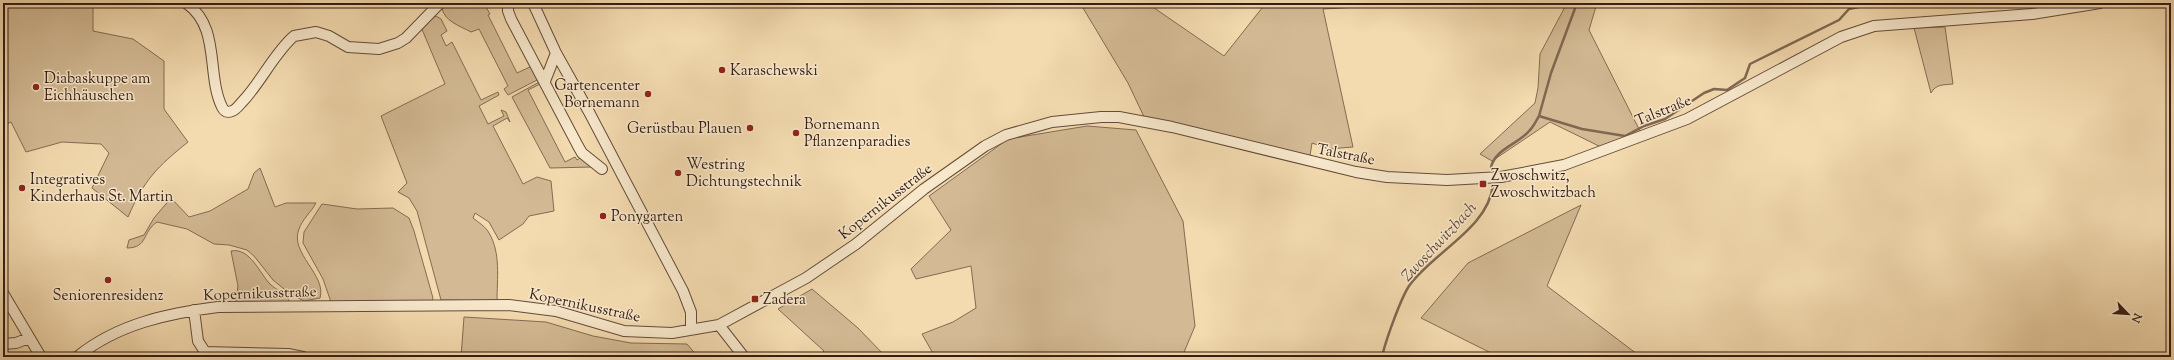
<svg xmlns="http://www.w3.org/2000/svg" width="2174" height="360" font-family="'Sorts Mill Goudy',serif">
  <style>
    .green { fill: #d3ba94; stroke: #846b53 }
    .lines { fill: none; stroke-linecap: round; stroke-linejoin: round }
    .stream { stroke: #806750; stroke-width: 2.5 }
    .minor-casing { stroke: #644c39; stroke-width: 12 }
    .minor { stroke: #f7e7cb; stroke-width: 10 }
    .poi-dot { fill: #8f2418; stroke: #f7e7cb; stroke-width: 1.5 }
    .labels { text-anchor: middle; stroke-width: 3; stroke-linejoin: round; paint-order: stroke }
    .poi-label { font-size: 15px; fill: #351c12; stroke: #f7e7cb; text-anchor: start }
    .street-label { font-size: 15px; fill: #351c12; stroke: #f7e7cb }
    .water-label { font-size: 16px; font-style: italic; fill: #614836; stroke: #f7e7cb }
  </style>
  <rect width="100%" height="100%" fill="#f3daaf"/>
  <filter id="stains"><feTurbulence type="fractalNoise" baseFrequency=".005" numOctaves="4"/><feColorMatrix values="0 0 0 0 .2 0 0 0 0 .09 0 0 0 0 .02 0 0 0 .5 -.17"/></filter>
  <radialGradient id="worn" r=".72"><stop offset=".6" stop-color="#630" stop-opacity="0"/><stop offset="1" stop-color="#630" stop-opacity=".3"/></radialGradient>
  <!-- green -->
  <path class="green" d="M3 3H93V31L133 39 164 61V109L188 142C157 167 144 180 128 217L92 188 109 153 101 144 62 142 26 152 11 122 3 126Z
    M446 3H488L489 5 486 7 490 14 488 15 517 73 532 66 539 79 508 95 504 89 508 86 479 29 471 32C460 26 444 21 442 8Z
    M1080 3H1147L1224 56 1266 3H1429L1323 9 1353 147 1329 149 1312 143 1309 162 1146 121 1128 83Z
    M1567 3H1597L1589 30 1642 135 1605 149 1550 122 1492 161 1480 154 1535 103 1538 88 1540 54Z
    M436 16 441 19 447 31 441 35 446 46 452 42 481 100 498 92 499 95 479 106 488 124 504 116 501 110 506 112 510 122 507 118 493 126 523 184 537 177 551 181 554 211 529 216 523 224 499 240 489 222 475 213 473 218C478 222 486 227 489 233 501 253 497 279 497 301L441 300 417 211 409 198 398 192 407 183 381 116 445 84 421 27Z
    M1945 27 1953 84C1943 85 1936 84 1931 93L1914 28Z
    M541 81 542 83 528 90 565 162 575 157 577 160 582 157 593 167 550 168 512 97Z
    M1087 126 1136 130 1183 221 1195 326 1182 357H935L922 334 953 322 976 308 971 266 916 279 911 269 951 230 929 196 1008 139Z
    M260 168 275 207 286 203H316C311 212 302 220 299 229 289 253 327 275 320 298L304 301 289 293 273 280 254 256 247 250 229 245 214 244 187 229 157 222C142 232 148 248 127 248L129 240 144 235 154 218 171 198 189 217 210 211 248 189 254 173Z
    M322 204 357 209 393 208 409 218 414 231 433 298 431 303 331 302 323 279 303 243 304 232Z
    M1581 205 1547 286 1641 357H1499L1421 318 1468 263Z
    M231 251C250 247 260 274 270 284 277 291 287 293 290 303L247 304 236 301 238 286Z
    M812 289 858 328 886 357H819L824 351 778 309Z
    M464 317 546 322 593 336 631 343 687 344 698 357H461Z"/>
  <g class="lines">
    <!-- stream -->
    <path class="stream" d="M1898 3 1911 5 1919 3
      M1539 116 1551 73 1577 3
      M1491 167C1496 148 1519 144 1530 130 1534 126 1536 121 1539 116L1582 129 1625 136 1644 126 1665 119 1704 93 1714 89 1727 90 1745 78 1750 64 1839 20 1849 9 1878 3
      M1382 357C1385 342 1401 298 1409 286 1433 252 1488 229 1493 185"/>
    <!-- minor casing -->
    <g class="minor-casing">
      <path id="minor" d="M186 3C221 27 206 74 222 107 224 111 227 113 232 111 236 110 240 104 243 101 261 82 275 52 294 36L316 32 329 36 348 47 379 49 398 43 406 38 440 3
        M508 3V11L511 19 578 146 582 153 602 169
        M533 3 556 53 589 112 683 291 691 312V329
        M545 81 556 53
        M3 293 41 357
        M194 310 198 341 205 352 288 354 303 357
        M719 325 744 357
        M3 344 16 343 29 338
        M77 357C117 324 169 313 218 307L509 305 556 311 624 331 672 333 719 325 806 278 856 244 924 189 985 146 1006 135 1052 122 1101 117H1119L1172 127 1356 172 1387 177 1447 180 1501 177 1564 165 1687 119 1841 37 1874 26 2032 14 2100 3"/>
    </g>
    <!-- minor -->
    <use href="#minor" class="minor"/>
  </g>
  <!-- markers -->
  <g class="poi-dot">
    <circle cx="722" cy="70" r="4"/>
    <circle cx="36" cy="87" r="4"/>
    <circle cx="648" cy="94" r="4"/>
    <circle cx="750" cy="128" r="4"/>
    <circle cx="796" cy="133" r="4"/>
    <circle cx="678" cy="173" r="4"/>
    <rect x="1479" y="180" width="8" height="8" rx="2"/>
    <circle cx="22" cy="188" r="4"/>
    <circle cx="603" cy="216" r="4"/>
    <circle cx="108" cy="280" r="4"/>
    <rect x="751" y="295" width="8" height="8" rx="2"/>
  </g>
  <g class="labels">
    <!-- poi labels -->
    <g class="poi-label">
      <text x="730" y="75">Karaschewski</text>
      <text x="44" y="83">Diabaskuppe am<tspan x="44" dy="17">Eichhäuschen</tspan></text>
      <text x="640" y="90" text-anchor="end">Gartencenter<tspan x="640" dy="17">Bornemann</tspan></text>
      <text x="804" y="129">Bornemann<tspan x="804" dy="17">Pflanzenparadies</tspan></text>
      <text x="742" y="133" text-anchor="end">Gerüstbau Plauen</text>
      <text x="686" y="169">Westring<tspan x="686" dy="17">Dichtungstechnik</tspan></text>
      <text x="1491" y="180">Zwoschwitz,<tspan x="1491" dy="17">Zwoschwitzbach</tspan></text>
      <text x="30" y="184">Integratives<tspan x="30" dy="17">Kinderhaus St. Martin</tspan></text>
      <text x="611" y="221">Ponygarten</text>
      <text x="108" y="300" text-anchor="middle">Seniorenresidenz</text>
      <text x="763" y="304">Zadera</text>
    </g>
    <!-- street labels -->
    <g class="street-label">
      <text transform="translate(1663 110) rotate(-22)" y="5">Talstraße</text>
      <text transform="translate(1346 154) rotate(11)" y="5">Talstraße</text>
      <text transform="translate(885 201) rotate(-38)" y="5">Kopernikusstraße</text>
      <text transform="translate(260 293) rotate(-2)" y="5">Kopernikusstraße</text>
      <text transform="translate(585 305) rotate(12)" y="5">Kopernikusstraße</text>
    </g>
    <!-- water labels -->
    <g class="water-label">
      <text transform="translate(1438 241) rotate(-47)" y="6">Zwoschwitzbach</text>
    </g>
  </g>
  <!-- margin -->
  <rect width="2174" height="360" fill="none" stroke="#f3daaf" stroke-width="16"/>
  <rect x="4" y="4" width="2166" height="352" fill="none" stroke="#351c12" stroke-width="2"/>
  <rect x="8" y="8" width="2158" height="344" fill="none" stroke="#351c12"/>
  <!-- north arrow -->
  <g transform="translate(2128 314) rotate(115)" stroke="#f7e7cb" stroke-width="3" paint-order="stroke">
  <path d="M0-3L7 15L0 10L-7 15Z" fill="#351c12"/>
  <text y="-6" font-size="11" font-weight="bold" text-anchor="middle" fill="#351c12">N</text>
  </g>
  <rect width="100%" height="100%" filter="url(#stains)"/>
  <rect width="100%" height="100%" fill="url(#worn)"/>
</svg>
